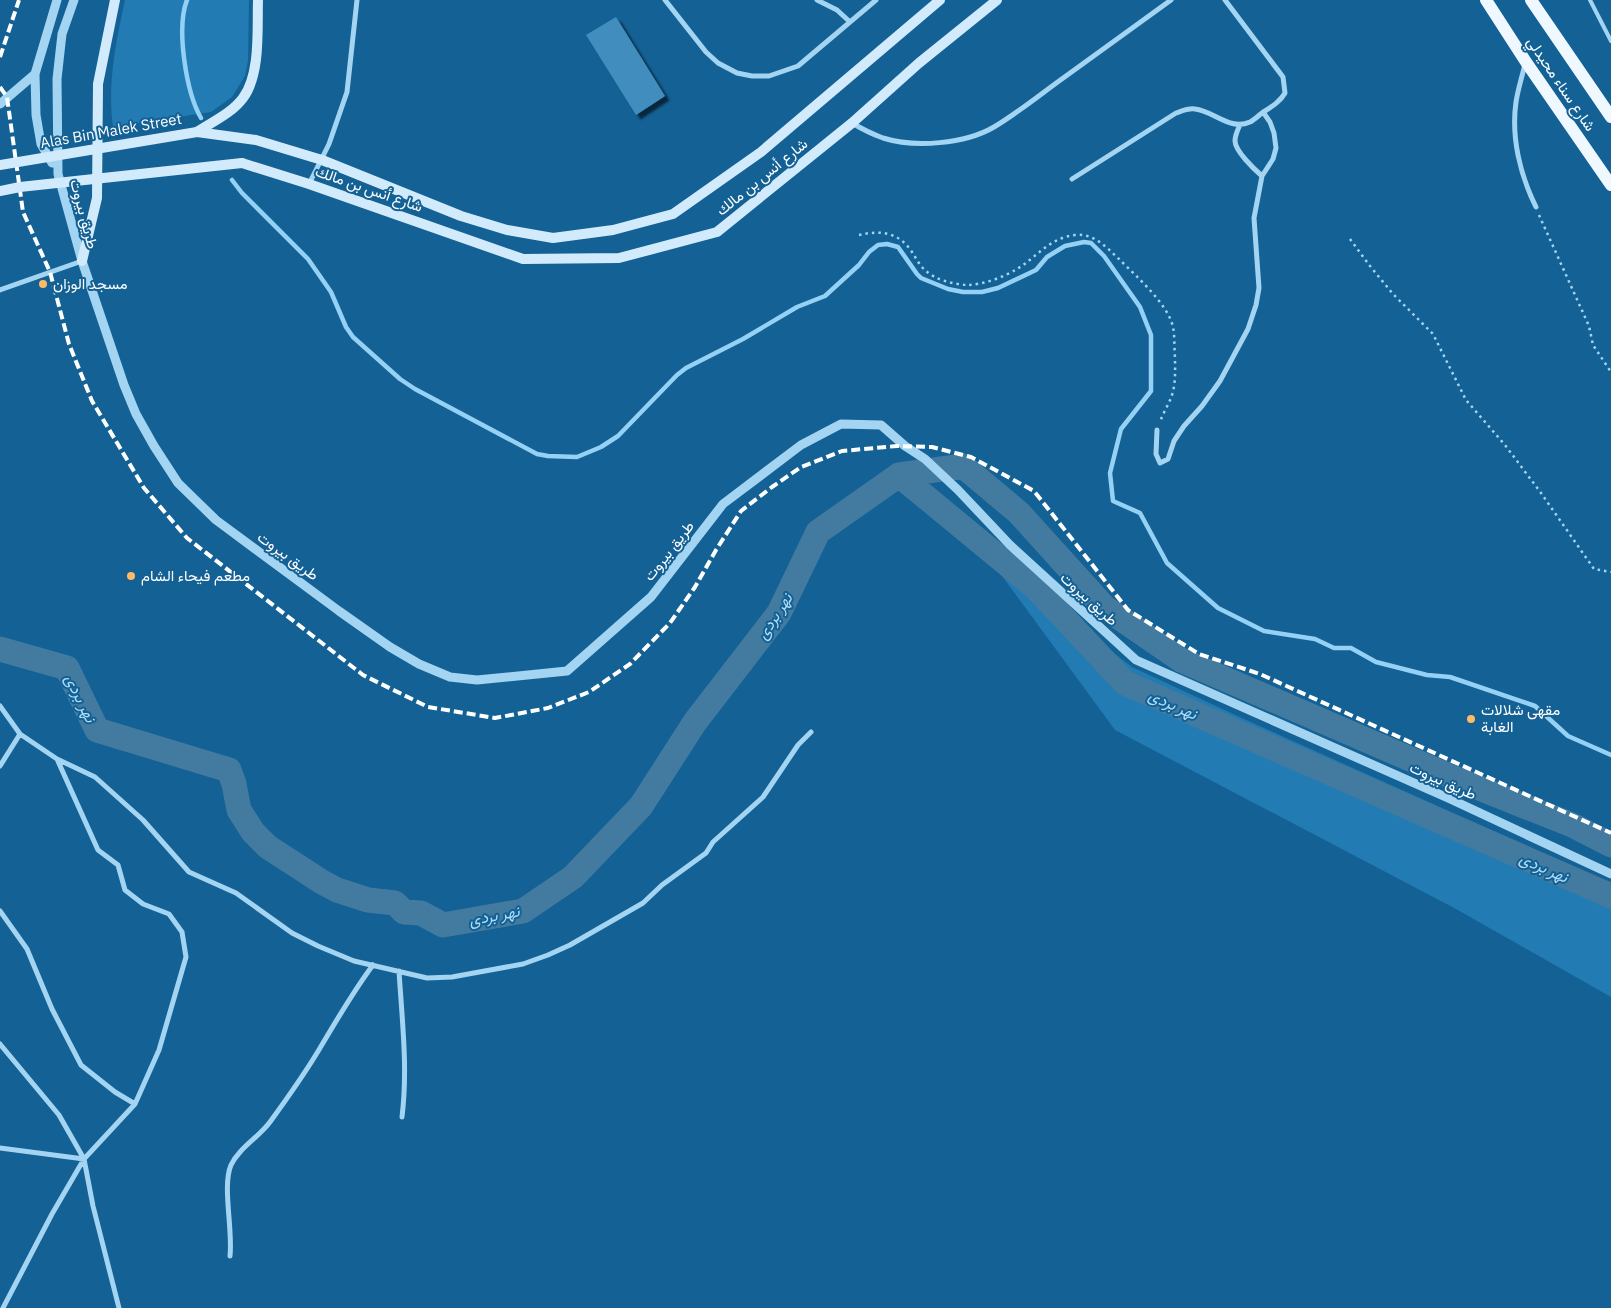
<svg xmlns="http://www.w3.org/2000/svg" width="1611" height="1308" font-family="'IBM Plex Sans',Vazirmatn,sans-serif">
  <style>
    .green { fill: #227bb3 }
    .lines { fill: none; stroke-linecap: round; stroke-linejoin: round }
    .stream { stroke: #95d1f5; stroke-width: 4.5 }
    .river { stroke: #437ba0; stroke-width: 25 }
    .building { fill: #408dbe; filter: url(#shadow) }
    .path { stroke: #a3d4f2; stroke-width: 2.5; stroke-dasharray: 2.5 4; stroke-linecap: butt }
    .service { stroke: #a3d4f2; stroke-width: 4 }
    .minor { stroke: #a3d4f2; stroke-width: 5 }
    .tertiary { stroke: #a3d4f2; stroke-width: 9 }
    .secondary { stroke: #d2ebfc; stroke-width: 10 }
    .primary { stroke: #eff8ff; stroke-width: 12 }
    .rail { stroke: #fff; stroke-width: 4; stroke-dasharray: 9 4; stroke-linecap: butt }
    .secondary-bridge { stroke: #d2ebfc; stroke-width: 10 }
    .poi-dot { fill: #ffba65; stroke: #136195; stroke-width: 2 }
    .labels { text-anchor: middle; stroke-width: 4; stroke-linejoin: round; paint-order: stroke }
    .street-label { font-size: 15px; fill: #fff; stroke: #136195 }
    .poi-label { font-size: 15px; fill: #fff; stroke: #136195; text-anchor: start }
    .water-label { font-size: 16px; font-style: italic; fill: #afddf9; stroke: #136195 }
  </style>
  <defs>
    <filter id="shadow"><feDropShadow dx="4.5" dy="4.5" stdDeviation="1" flood-color="#0009"/></filter>
  </defs>
  <rect width="100%" height="100%" fill="#136195"/>
  <!-- green -->
  <path class="green" d="M125 0H249L248 61 245 76 232 97 211 112 113 127C107 84 116 42 125 0Z
    M972 535 1058 610 1132 667 1244 719 1611 884V997L1456 909 1115 730Z"/>
  <g class="lines">
    <!-- stream -->
    <path class="stream" d="M187 0C176 28 186 92 201 118
      M232 180 242 193 308 259 331 292 346 327 353 337 400 379 415 389 537 454 548 456 577 457 601 447 618 436 677 375 686 368 743 339 797 307 825 296 859 265 869 252 878 245 887 244 898 247 917 274 921 278 948 289 963 292H982L998 288 1036 270 1047 257 1065 246 1084 242 1091 243 1104 256 1140 307 1151 335V391L1121 429 1110 473 1113 501 1140 513 1167 563 1218 608 1264 631 1315 639 1334 648H1351L1376 662 1427 675 1450 677 1535 706 1568 736 1611 755"/>
    <!-- river -->
    <path class="river" d="M899 475 963 466 1019 513 1104 607 1181 660 1454 778 1572 825 1611 845
      M0 649 67 668 97 730 229 770 234 784 239 810 253 832 268 847 322 882 337 890 368 900 395 903 404 912 421 913 443 925 523 911 573 877 641 806 695 722 779 613 818 532 899 475 1036 588 1125 683 1611 896"/>
  </g>
  <!-- building -->
  <path class="building" d="M616 17 665 96 636 115 586 35Z"/>
  <g class="lines">
    <!-- path -->
    <path class="path" d="M1539 215 1589 326 1593 345 1611 372
      M859 235C880 230 899 232 912 252 916 258 919 265 925 270 935 280 953 284 967 285 982 285 1004 277 1017 269 1037 257 1049 238 1075 235 1094 233 1106 247 1119 259 1136 276 1168 304 1173 327 1175 337 1174 347 1175 357 1175 370 1176 382 1172 395 1169 404 1163 413 1160 422
      M1350 239 1370 266 1393 294 1433 334 1466 400 1505 445 1541 493 1594 569 1611 572"/>
    <!-- service -->
    <path class="service" d="M1590 0 1611 41"/>
    <!-- minor -->
    <path class="minor" d="M665 0 706 52 718 63 737 73 752 76H769L798 66 876 0
      M817 0 837 10 850 22
      M1525 64C1522 77 1518 89 1516 102 1511 137 1520 175 1536 207
      M852 123C862 129 872 134 883 138 915 148 965 144 994 127 1019 112 1042 93 1066 76 1101 51 1136 25 1171 0
      M1240 125C1238 129 1235 136 1235 141 1235 151 1255 170 1262 176
      M1072 179 1176 113C1182 111 1188 108 1195 109 1214 111 1230 131 1250 122 1254 120 1258 116 1262 113 1271 107 1280 102 1285 93L1283 77 1225 0
      M309 184 329 144 347 92 357 0
      M0 290 82 261
      M1157 430 1156 454 1160 463 1168 459 1174 441 1184 426 1202 406 1220 381 1248 329 1256 305 1259 288 1254 218 1262 176 1273 159 1276 148 1274 133 1270 122 1263 112
      M0 706 20 734 0 766
      M57 759 95 777 143 820 189 872 236 893 292 933 318 946 354 961 427 978 452 977 523 964 548 955 570 945 643 903 662 885 706 853 713 842 763 797 798 745 811 732
      M0 911 27 949 52 1009 81 1065 115 1092 135 1104
      M399 971C402 1020 408 1068 402 1117
      M0 1044 59 1115 84 1159 93 1206 119 1308
      M0 1148 84 1159
      M230 1256C233 1229 222 1186 231 1165 239 1148 259 1137 270 1122 286 1100 303 1076 317 1053 335 1023 352 993 373 965
      M3 1308 52 1214 84 1159 135 1104 159 1050 186 957 182 932 169 914 143 904 125 890 118 865 98 850 57 759 20 734"/>
    <!-- tertiary -->
    <path class="tertiary" d="M74 0 62 34 57 79 58 174 82 261 124 385 136 414 154 446 178 483 216 520 339 611 390 647 419 664 450 677 477 680 567 671 651 597 723 504 801 445 841 424 881 425 905 446 925 459 958 490 1010 545 1136 660 1448 798 1611 874
      M0 104 35 74
      M52 163 41 144 36 115 35 74 57 0"/>
    <!-- secondary -->
    <path class="secondary" d="M197 132 256 140 322 160 461 216 507 230 553 238 613 230 673 214 761 152 940 0
      M197 132C212 122 232 113 243 98 261 74 257 28 258 0
      M242 163 309 184 523 259 619 258 717 232 852 123 919 63 997 0
      M82 261 97 198 98 84 115 0"/>
    <!-- primary -->
    <path class="primary" d="M1486 0 1526 62 1611 185
      M1531 0 1611 117"/>
    <!-- rail -->
    <path class="rail" d="M0 57 19 0
      M0 87 7 97 23 212 50 272 69 344 92 401 144 488 187 538 363 675 428 707 495 718 548 708 589 692 630 664 670 623 695 587 716 550 741 511 772 487 801 467 842 451 897 446 932 447 971 457 1034 491 1128 610 1199 654 1260 674 1611 833"/>
    <!-- secondary-bridge -->
    <path class="secondary-bridge" d="M0 165 197 132
      M0 191 20 187 242 163"/>
  </g>
  <!-- markers -->
  <g class="poi-dot">
    <circle cx="43" cy="284" r="5"/>
    <circle cx="131" cy="576" r="5"/>
    <circle cx="1471" cy="719" r="5"/>
  </g>
  <g class="labels">
    <!-- street labels -->
    <g class="street-label">
      <text transform="translate(1561 84) rotate(56)" y="5">شارع سناء محيدلي</text>
      <text transform="translate(111 131) rotate(-10)" y="5">Alas Bin Malek Street</text>
      <text transform="translate(762 177) rotate(-39)" y="5">شارع أنس بن مالك</text>
      <text transform="translate(369 189) rotate(19)" y="5">شارع أنس بن مالك</text>
      <text transform="translate(84 214) rotate(75)" y="5">طريق بيروت</text>
      <text transform="translate(669 551) rotate(-52)" y="5">طريق بيروت</text>
      <text transform="translate(288 556) rotate(36)" y="5">طريق بيروت</text>
      <text transform="translate(1089 599) rotate(42)" y="5">طريق بيروت</text>
      <text transform="translate(1443 781) rotate(24)" y="5">طريق بيروت</text>
    </g>
    <!-- poi labels -->
    <g class="poi-label">
      <text x="53" y="289">مسجد الوزان</text>
      <text x="141" y="581">مطعم فيحاء الشام</text>
      <text x="1481" y="715">مقهى شلالات<tspan x="1481" dy="17">الغابة</tspan></text>
    </g>
    <!-- water labels -->
    <g class="water-label">
      <text transform="translate(774 616) rotate(-57)" y="6">نهر بردى</text>
      <text transform="translate(81 698) rotate(64)" y="6">نهر بردى</text>
      <text transform="translate(1173 704) rotate(24)" y="6">نهر بردى</text>
      <text transform="translate(1544 867) rotate(24)" y="6">نهر بردى</text>
      <text transform="translate(494 915) rotate(-11)" y="6">نهر بردى</text>
    </g>
  </g>
</svg>
